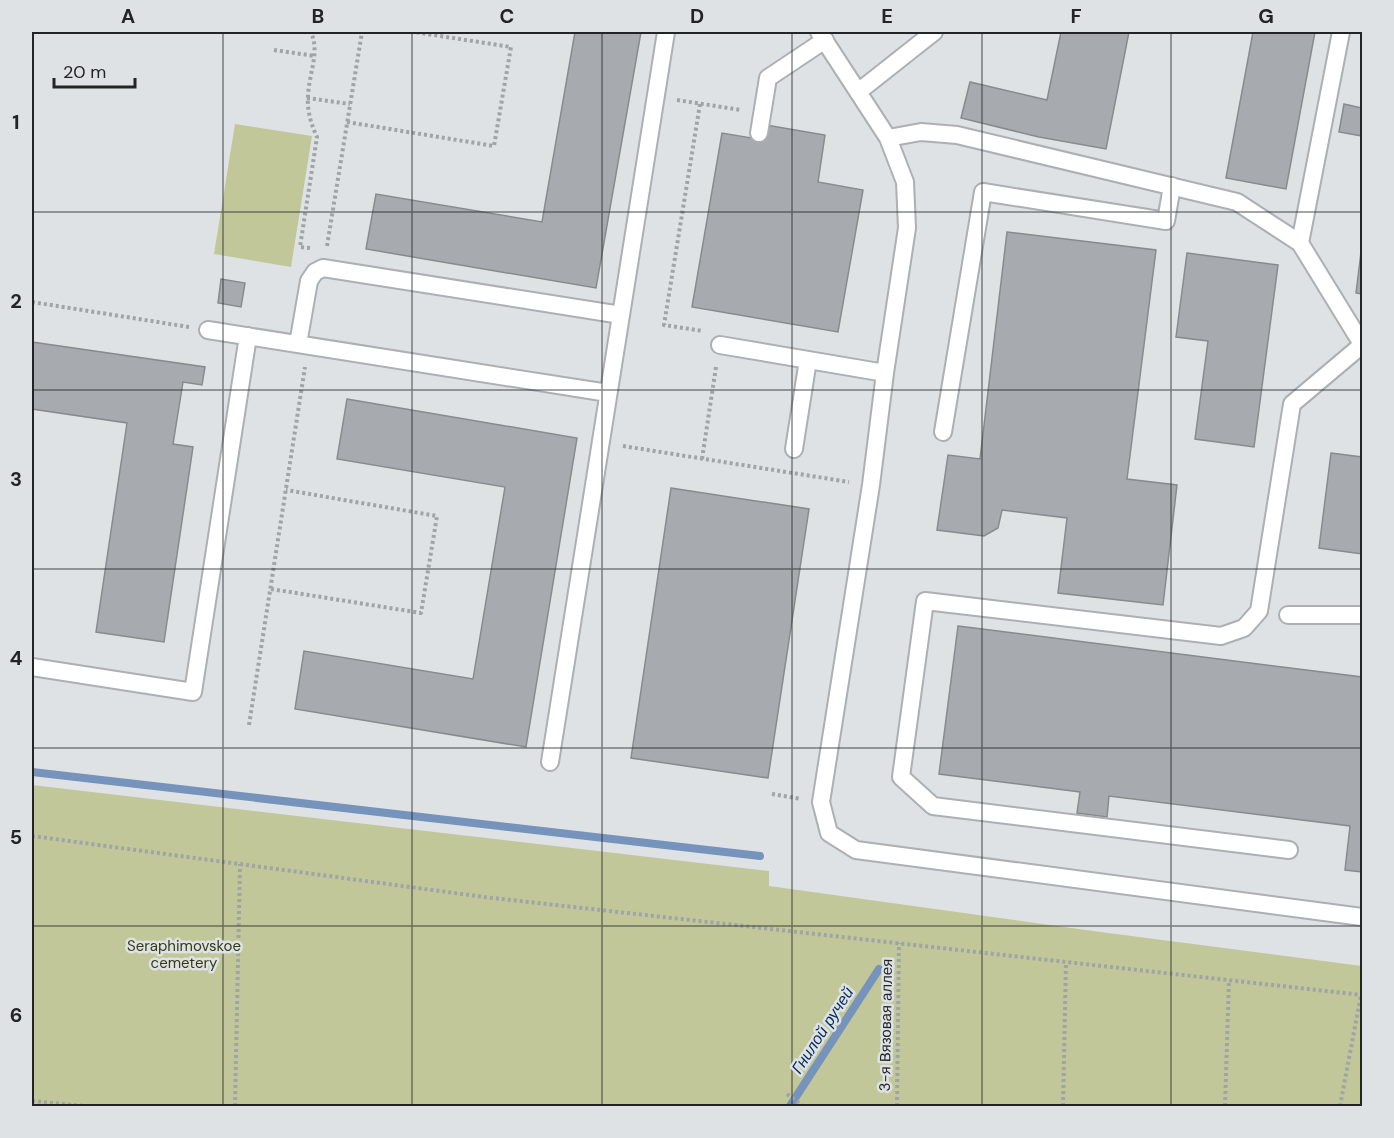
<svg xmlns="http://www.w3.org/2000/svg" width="1394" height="1138" font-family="'DM Sans',sans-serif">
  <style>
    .green { fill: #c1c799 }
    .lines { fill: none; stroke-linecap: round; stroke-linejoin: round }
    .stream { stroke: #7693bc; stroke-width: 8 }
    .building { fill: #a7aaae; stroke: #888b8e; stroke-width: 1.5 }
    .service-casing { stroke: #acafb3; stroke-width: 20 }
    .path { stroke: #a1a4a6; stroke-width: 4; stroke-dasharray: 3 3; stroke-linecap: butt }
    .service { stroke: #fff; stroke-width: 16 }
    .grid { fill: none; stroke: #232425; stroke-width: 1.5; stroke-opacity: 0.55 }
    .labels { text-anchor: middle; stroke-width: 5; stroke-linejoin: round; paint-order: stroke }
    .park-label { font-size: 15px; fill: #373a12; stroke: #dee2e5 }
    .street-label { font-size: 15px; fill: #232425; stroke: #dee2e5 }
    .water-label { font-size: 16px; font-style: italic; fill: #042b5d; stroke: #dee2e5 }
    .neatline { fill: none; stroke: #232425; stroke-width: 2 }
    .grid-label { font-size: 20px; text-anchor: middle; font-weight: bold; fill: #232425 }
  </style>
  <rect width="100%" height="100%" fill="#dee2e5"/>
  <!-- green -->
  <path class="green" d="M235 124 312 136 291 267 214 254Z
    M32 785 769 871V886L1093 931 1362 966V1106H32Z"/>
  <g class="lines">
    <!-- stream -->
    <path class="stream" d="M32 772 760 856
      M790 1106 879 969"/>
  </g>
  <!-- building -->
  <path class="building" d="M575 32H641L596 288 366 249 376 194 542 222Z
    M1061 32H1129L1106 149 1039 137 961 118 970 82 1047 100Z
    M1253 32H1315L1286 189 1226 178Z
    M1344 104 1362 108V136L1339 132Z
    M766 125 825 135 818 182 863 190 838 332 692 307 722 133 763 140Z
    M1007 232 1156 250 1127 479 1177 485 1163 605 1058 593 1067 518 1002 510 998 528 984 536 937 530 948 455 980 459Z
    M1362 244V294L1356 293Z
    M1187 253 1278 265 1254 447 1195 439 1208 341 1176 337Z
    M221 279 245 283 241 307 218 303Z
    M32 342 205 367 202 385 183 382 173 444 193 447 164 642 96 632 127 423 32 409Z
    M347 399 577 438 526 747 295 709 304 651 473 679 505 487 337 459Z
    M1331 453 1362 457V554L1319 548Z
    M671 488 809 509 768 778 631 758Z
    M958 626 1362 677V872L1345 870 1350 826 1109 796 1107 817 1077 813 1080 792 939 774Z"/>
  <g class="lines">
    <!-- service casing -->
    <g class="service-casing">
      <path id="service" d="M819 32 888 138 905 182 907 228 885 373 871 485 821 802 829 833 856 850 1362 917
        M858 92 934 32
        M759 133 768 78 825 40
        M888 138 921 132 957 135 1237 202 1300 243 1362 344
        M1300 243 1341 32
        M208 330 608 393
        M298 344 309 281 315 272 323 268 621 315
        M720 345 885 373
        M943 432 983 192 1166 221 1172 186
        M794 449 808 360
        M1288 615H1362
        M32 667 193 692 248 336
        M550 762 666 32
        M1289 850 933 806 901 777 925 601 1221 636 1244 628 1259 611 1292 404 1362 345"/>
    </g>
    <!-- path -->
    <path class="path" d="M274 50 315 56
      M307 98 350 104
      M677 100 741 110
      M700 104 664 325 703 331
      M347 122 494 146 511 47 414 32
      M327 246 362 32
      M310 248 300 247 317 137C311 124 307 111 308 96 309 73 320 53 311 32
      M32 302 189 327
      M623 446 849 482
      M702 459 716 367
      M271 589 421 613 437 516 286 490
      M249 725 305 367
      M772 794 801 799
      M32 836 484 897 1362 995
      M787 1094 803 1106
      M32 1101 85 1106
      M235 1106 240 864
      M576 1106V1104
      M897 1106 899 943
      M1063 1106 1066 962
      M1225 1106 1229 980
      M1340 1106 1361 995"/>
    <!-- service -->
    <use href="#service" class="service"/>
  </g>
  <!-- grid -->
  <path class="grid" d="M223 32V1106M412 32V1106M602 32V1106M792 32V1106M982 32V1106M1171 32V1106M32 212H1362M32 390H1362M32 569H1362M32 748H1362M32 926H1362"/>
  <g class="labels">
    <!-- park labels -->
    <g class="park-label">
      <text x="184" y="951">Seraphimovskoe<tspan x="184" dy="17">cemetery</tspan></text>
    </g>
    <!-- street labels -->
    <g class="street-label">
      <text transform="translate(886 1025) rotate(-89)" y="5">3-я Вязовая аллея</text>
    </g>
    <!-- water labels -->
    <g class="water-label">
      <text transform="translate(822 1030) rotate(-57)" y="6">Гнилой ручей</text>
    </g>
  </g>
  <!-- border -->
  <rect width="1394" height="1138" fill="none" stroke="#dee2e5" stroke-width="66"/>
  <!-- scale -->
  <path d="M54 78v9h81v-9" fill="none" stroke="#232425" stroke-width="3"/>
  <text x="63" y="78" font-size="18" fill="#232425" stroke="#dee2e5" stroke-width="4.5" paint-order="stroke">20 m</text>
  <rect x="33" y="33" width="1328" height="1072" class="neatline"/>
  <g class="grid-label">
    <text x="128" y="23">A</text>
    <text x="318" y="23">B</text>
    <text x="507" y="23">C</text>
    <text x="697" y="23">D</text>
    <text x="887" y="23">E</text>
    <text x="1076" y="23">F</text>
    <text x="1266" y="23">G</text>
    <text x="16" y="129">1</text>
    <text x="16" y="308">2</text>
    <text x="16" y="486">3</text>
    <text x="16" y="665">4</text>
    <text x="16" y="844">5</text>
    <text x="16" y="1022">6</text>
  </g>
</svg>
